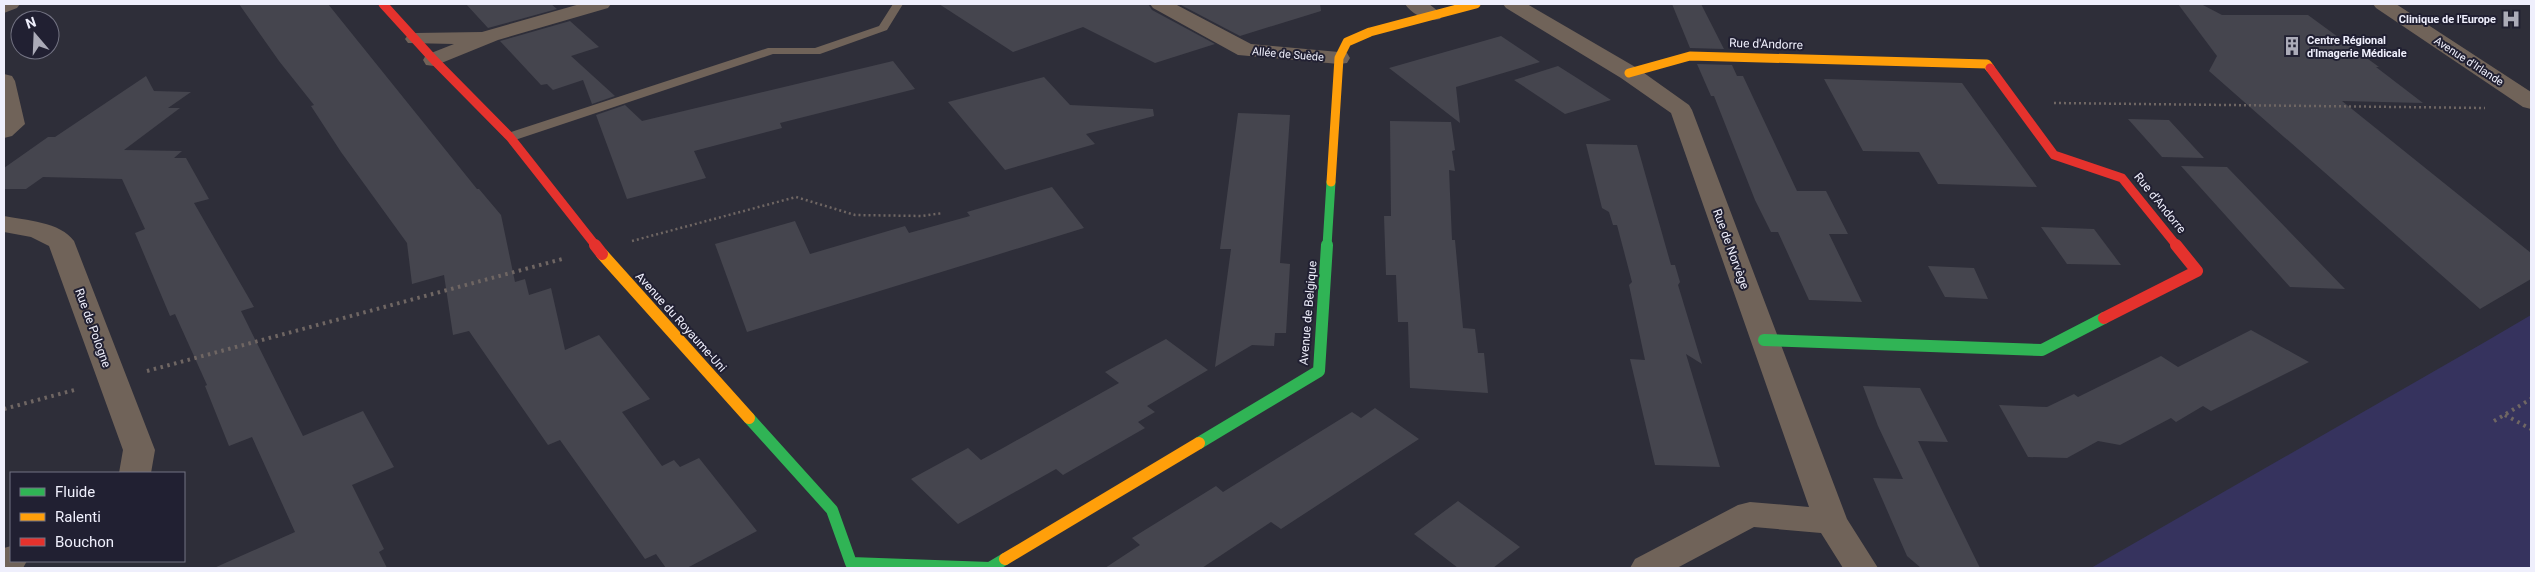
<svg xmlns="http://www.w3.org/2000/svg" width="2535" height="572" font-family="Roboto,sans-serif">
  <style>
    .green { fill: #36335e }
    .building { fill: #45454e }
    .lines { fill: none; stroke-linecap: round; stroke-linejoin: round }
    .path-far1 { stroke: #6f6663; stroke-width: 2.5; stroke-dasharray: 2 3; stroke-linecap: butt }
    .path { stroke: #6f6663; stroke-width: 4; stroke-dasharray: 2.5 4.5; stroke-linecap: butt }
    .lane { fill: #706359; fill-rule: evenodd }
    .street { fill: #706359; fill-rule: evenodd }
    .fast-far1 { stroke: #30b455; stroke-width: 9 }
    .fast { stroke: #30b455; stroke-width: 12 }
    .slow-far1 { stroke: #ff9f0a; stroke-width: 9 }
    .slow { stroke: #ff9f0a; stroke-width: 12 }
    .jam-far1 { stroke: #e5322d; stroke-width: 9 }
    .jam { stroke: #e5322d; stroke-width: 12 }
    .labels { text-anchor: middle; stroke-width: 4; stroke-linejoin: round; paint-order: stroke }
    .far-poi-label { font-size: 11px; font-weight: bold; fill: #efeffc; stroke: #212032; text-anchor: end }
    .far-street-label { font-size: 11px; fill: #efeffc; stroke: #212032 }
    .street-label { font-size: 12px; fill: #efeffc; stroke: #212032 }
  </style>
  <rect width="100%" height="100%" fill="#2e2e39"/>
  <!-- green -->
  <path class="green" d="M2531 315V568H2091L2485 342Z"/>
  <!-- building -->
  <path class="building" d="M239 4H328L477 189H479L501 215 515 282 525 279 529 295 551 288 565 350 599 335 650 399 622 412 662 466 674 460 680 467 699 458 757 531 687 568H666L656 554 645 559 560 440 548 445 469 331 453 335 444 275 412 284 407 243 341 152 311 106 314 105 279 61Z
    M466 4H551L557 9 488 28Z
    M939 4H1148L1152 10 1215 44 1155 63 1083 27 1013 52Z
    M1179 4H1320L1321 11 1240 36Z
    M1672 4H1701L1724 49 1690 48Z
    M2178 4H2201L2222 15H2308L2379 67H2376L2423 103 2342 101 2531 253V279L2480 309 2209 71 2217 56Z
    M570 21 599 47 571 56 615 96 592 104 583 80 553 90 547 84 541 85 500 41Z
    M1501 36 1540 62 1456 87 1460 123 1389 68Z
    M893 61 915 89 780 123 782 128 694 151 706 178 627 199 596 115 625 105 642 121Z
    M1697 64 1732 65 1737 76H1743L1797 191H1826L1848 234H1829L1862 302 1809 300 1778 232H1771L1755 200 1714 96H1711Z
    M1558 66 1577 78 1611 100 1565 114 1514 80Z
    M146 76 154 91 191 92 168 108H180L124 150 182 151 174 158H186L209 199 194 203 254 307 241 311 303 436 363 411 394 467 352 485 384 549 379 552 387 568H214L295 532 252 437 229 446 205 386 207 385 175 314 170 316 135 233 145 229 122 179 43 177 26 189H4V168L48 137H55Z
    M1044 77 1070 105 1153 109 1154 116 1086 134 1095 144 1005 170 948 102Z
    M1824 79 1962 83 2037 187 1938 184 1919 152 1863 151Z
    M1238 113 1290 115 1280 263 1290 264 1286 333H1275L1274 346 1252 345 1215 367 1231 249H1220Z
    M2128 119 2169 120 2204 158 2162 157Z
    M1390 121 1451 122 1455 150 1452 151 1455 171 1449 170 1452 240H1455L1463 328 1475 329 1478 353H1484L1488 393 1410 388 1408 322H1398L1396 275H1386L1384 216H1391Z
    M1586 144 1637 145 1671 265H1675L1680 282 1678 285 1702 364 1686 354 1720 467 1655 465 1630 359 1645 360 1629 285 1632 282 1617 225H1613L1609 212 1602 208Z
    M2181 166 2227 167 2345 289 2290 287Z
    M1052 187 1084 228 747 332 715 244 795 221 810 254 905 226 909 233 970 216 967 212Z
    M2041 227 2094 229 2121 265 2067 264Z
    M1928 266 1974 268 1988 299 1945 297Z
    M2251 330 2309 362 2211 411 2203 406 2176 422 2171 418 2120 445 2098 441 2067 458 2028 457 1999 405 2047 407 2074 394 2078 397 2161 356 2178 367Z
    M1166 339 1208 370 1147 406 1155 412 1138 422 1145 428 1063 475 1056 469 958 524 911 479 968 448 981 460 1003 448 1119 383 1105 372Z
    M1863 386 1920 388 1948 442 1918 441 1980 568H1921L1907 556 1873 478 1903 479 1878 426Z
    M1375 408 1419 439 1281 529 1271 522 1202 568H1105L1140 545 1132 538 1216 486 1223 492 1352 412 1361 418Z
    M1458 501 1520 547 1493 568H1458L1414 534Z"/>
  <g class="lines">
    <!-- path-far1 -->
    <path class="path-far1" d="M2054 103 2485 108
      M632 241 796 197 855 215 922 216 943 213"/>
    <!-- path -->
    <path class="path" d="M147 371 566 258
      M4 409 78 389
      M2505 415 2531 429
      M2494 421 2531 399"/>
    <!-- lane -->
    <path class="lane" d="M893 4H903L887 30 820 54H773L515 140 510 141 504 137 505 134 768 48H815L879 26Z"/>
    <!-- street -->
    <path class="street" d="M4 4H20L17 8 4 13Z
      M580 4H611L608 8 498 40 434 66 426 65 423 60 426 55 454 44 408 43 405 39 408 35 415 33 482 32Z
      M1150 4H1175L1251 44 1339 52 1347 53 1350 58 1347 63 1339 64 1238 55 1153 8Z
      M1405 4H1429L1443 15 1440 19C1428 22 1412 15 1405 4Z
      M1503 4H1527L1637 68 1689 105 1692 110 1847 519 1878 568H1843L1821 533 1754 527 1677 568H1630L1635 559 1738 505 1750 502 1809 507 1671 113 1621 78 1506 8Z
      M2373 4H2396L2531 92V109L2523 107 2376 8Z
      M4 74 12 76 15 81 25 124 12 136 4 138Z
      M4 216C25 220 61 222 74 241L155 450 151 473H119L123 450 49 246 31 237 4 232Z
      M11 546V561H27L23 568H4V548Z"/>
    <!-- fast-far1 -->
    <path class="fast-far1" d="M1327 246 1331 182"/>
    <!-- fast -->
    <path class="fast" d="M1764 340 2042 350 2104 318
      M749 418 832 510 851 563 990 568 1005 559
      M1199 443 1319 371 1327 245"/>
    <!-- slow-far1 -->
    <path class="slow-far1" d="M1629 73 1690 56 1987 64 1990 68
      M1331 182 1339 58 1347 42 1370 32 1476 4"/>
    <!-- slow -->
    <path class="slow" d="M602 254 749 418
      M1005 559 1199 443"/>
    <!-- jam-far1 -->
    <path class="jam-far1" d="M383 4 434 60 510 137 596 246
      M1990 68 2054 155 2122 178 2177 246"/>
    <!-- jam -->
    <path class="jam" d="M595 245 602 254
      M2104 318 2197 271 2176 245"/>
  </g>
  <!-- icons -->
  <defs>
    <g id="hospital-bare" transform="scale(1.5)"><path d="M-5-5h3v3.5h4V-5h3V5h-3V1.5h-4V5h-3Z" fill="#ababb8" stroke="#212032" stroke-width="2.5" paint-order="stroke"/></g>
    <g id="building-bare" transform="scale(1.5)"><path d="M-4-6H4V6H1V3H-1V6H-4ZM-2.5-4.3h1.7v1.8h-1.7ZM.8-4.3h1.7v1.8H.8ZM-2.5-1h1.7V.8h-1.7ZM.8-1h1.7V.8H.8Z" fill="#ababb8" stroke="#212032" stroke-width="2.5" paint-order="stroke"/></g>
  </defs>
  <g fill-rule="evenodd">
    <use href="#hospital-bare" x="2511" y="19"/>
    <use href="#building-bare" x="2292" y="46"/>
  </g>
  <g class="labels">
    <!-- far-poi labels -->
    <g class="far-poi-label">
      <text x="2496" y="23">Clinique de l'Europe</text>
      <text x="2307" y="44" text-anchor="start">Centre Régional<tspan x="2307" dy="13">d'Imagerie Médicale</tspan></text>
    </g>
    <!-- far-street labels -->
    <g class="far-street-label">
      <text transform="translate(1288 54) rotate(5)" y="4">Allée de Suède</text>
      <text transform="translate(2469 61) rotate(33)" y="4">Avenue d'Irlande</text>
    </g>
    <!-- street labels -->
    <g class="street-label">
      <text transform="translate(1766 44) rotate(2)" y="4">Rue d'Andorre</text>
      <text transform="translate(2160 203) rotate(51)" y="4">Rue d'Andorre</text>
      <text transform="translate(1731 249) rotate(70)" y="4">Rue de Norvège</text>
      <text transform="translate(1308 313) rotate(-85)" y="4">Avenue de Belgique</text>
      <text transform="translate(681 322) rotate(48)" y="4">Avenue du Royaume-Uni</text>
      <text transform="translate(93 328) rotate(70)" y="4">Rue de Pologne</text>
    </g>
  </g>
  <!-- border -->
  <rect width="2535" height="572" fill="none" stroke="#efeffc" stroke-width="10"/>
  <!-- legend -->
  <rect x="10" y="472" width="175" height="90" fill="#212032" stroke="#737383"/>
  <rect x="20" y="488" width="25" height="8" fill="#30b455" stroke="#737383"/>
  <text x="55" y="497" font-size="15" fill="#efeffc">Fluide</text>
  <rect x="20" y="513" width="25" height="8" fill="#ff9f0a" stroke="#737383"/>
  <text x="55" y="522" font-size="15" fill="#efeffc">Ralenti</text>
  <rect x="20" y="538" width="25" height="8" fill="#e5322d" stroke="#737383"/>
  <text x="55" y="547" font-size="15" fill="#efeffc">Bouchon</text>
  <!-- north arrow -->
  <g transform="translate(35 35) rotate(341)"><circle r="24" fill="#212032" stroke="#737383"/>
  <path d="M0-4L9 19L0 12L-9 19Z" fill="#ababb8"/>
  <text y="-8" font-size="14" font-weight="bold" text-anchor="middle" fill="#efeffc">N</text>
  </g>
</svg>
